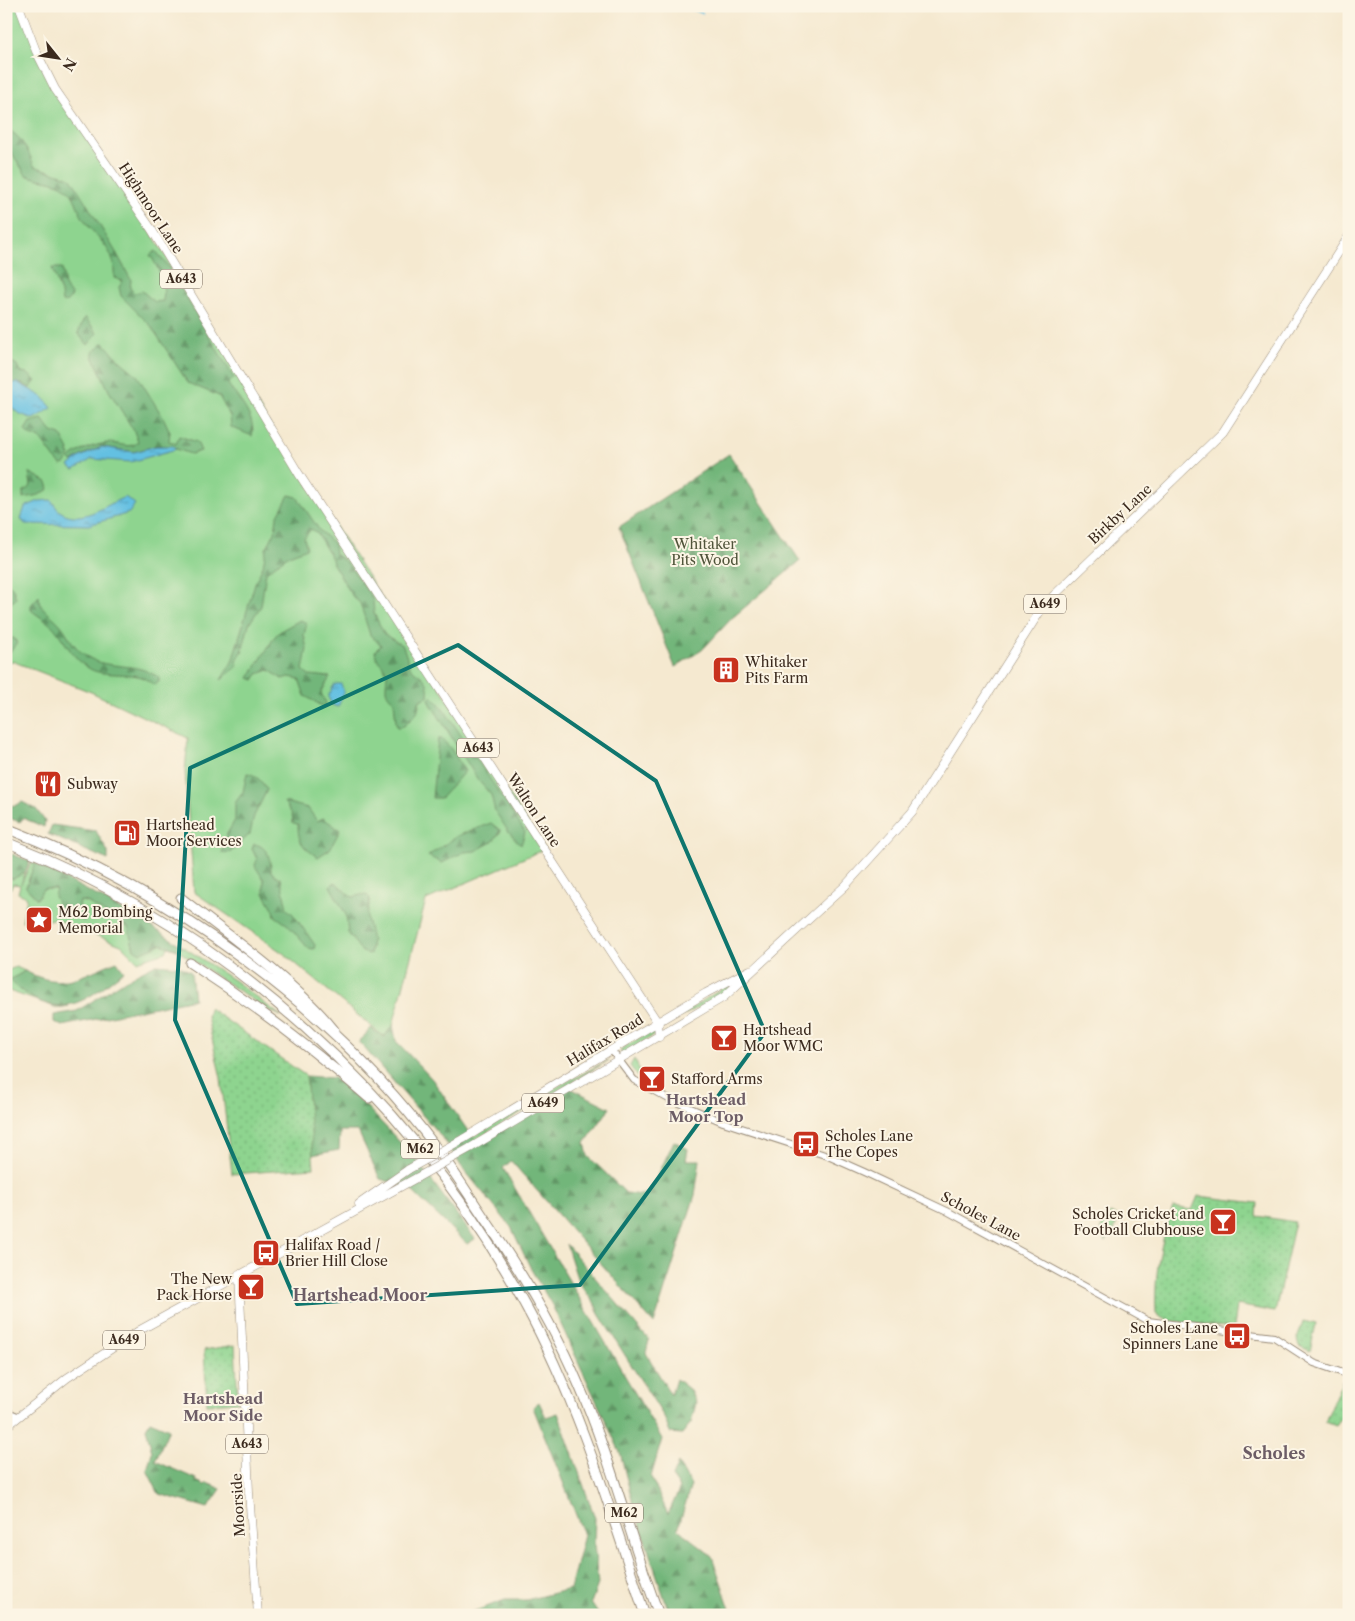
<svg xmlns="http://www.w3.org/2000/svg" width="1355" height="1621" font-family="'Libre Caslon Text',serif">
  <style>
    .grass { fill: #8ed48f; stroke: #647f56 }
    .forest { fill: url(#forest-firs); stroke: #56704c }
    .park { fill: url(#park-dots); stroke: #647f56 }
    .water { fill: url(#water-ripples); stroke: #507580 }
    .lines { fill: none; stroke-linecap: round; stroke-linejoin: round }
    .stream { stroke: #64c0e2; stroke-width: 2 }
    .secondary-casing { stroke: #988a77; stroke-width: 8 }
    .primary-casing { stroke: #988a77; stroke-width: 9 }
    .motorway-casing { stroke: #988a77; stroke-width: 11 }
    .secondary { stroke: #fff; stroke-width: 6 }
    .primary { stroke: #fff; stroke-width: 8 }
    .motorway { stroke: #fff; stroke-width: 9 }
    .primary-bridge-casing { stroke: #988a77; stroke-width: 9; stroke-linecap: butt }
    .primary-bridge { stroke: #fff; stroke-width: 8 }
    .marked { fill: none; stroke: #0f766e; stroke-width: 4; stroke-linejoin: round }
    .labels { text-anchor: middle; stroke-width: 4; stroke-linejoin: round; paint-order: stroke }
    .shield { fill: #fcf5e5; stroke: #75675a; stroke-width: 1 }
    .shield-label { font-size: 12px; font-weight: bold; fill: #3b2a1e }
    .street-label { font-size: 14px; fill: #3b2a1e; stroke: #fcf5e5 }
    .park-label { font-size: 14px; fill: #50543a; stroke: #fcf5e5 }
    .poi-label { font-size: 14px; fill: #3b2a1e; stroke: #fcf5e5; text-anchor: start }
    .neighbourhood-label { font-size: 15px; font-weight: bold; fill: #6d5d66; stroke: #fcf5e5 }
    .quarter-label { font-size: 16px; font-weight: bold; fill: #6d5d66; stroke: #fcf5e5 }
  </style>
  <defs>
    <pattern id="forest-firs" width="22" height="20" patternUnits="userSpaceOnUse" patternTransform="scale(1.25)"><rect width="22" height="20" fill="#72b67a"/><path d="M5 1l3.5 6h-7zM16 11l3.5 6h-7z" fill="#5f9463"/></pattern>
    <pattern id="park-dots" width="8" height="8" patternUnits="userSpaceOnUse" patternTransform="scale(1.25)"><rect width="8" height="8" fill="#8ed48f"/><path d="M2 2h.1M6 6h.1" fill="none" stroke="#7bb67b" stroke-width="1.8" stroke-linecap="round"/></pattern>
    <pattern id="water-ripples" width="26" height="14" patternUnits="userSpaceOnUse" patternTransform="scale(1.25)"><rect width="26" height="14" fill="#64c0e2"/><path d="M2 4q2-2 4 0t4 0M15 11q2-2 4 0t4 0" fill="none" stroke="#549cb7"/></pattern>
  </defs>
  <rect width="100%" height="100%" fill="#fcf5e5"/>
  <filter id="ink" filterUnits="userSpaceOnUse"><feTurbulence type="fractalNoise" baseFrequency=".02" numOctaves="2"/><feDisplacementMap in="SourceGraphic" scale="10" xChannelSelector="R" yChannelSelector="G"/><feConvolveMatrix kernelMatrix="1 2 1 2 8 2 1 2 1" color-interpolation-filters="sRGB"/></filter>
  <filter id="wash" filterUnits="userSpaceOnUse"><feTurbulence type="fractalNoise" baseFrequency=".0096" numOctaves="4" result="noise"/><feDisplacementMap in="SourceGraphic" scale="20" xChannelSelector="R" yChannelSelector="G"/><feGaussianBlur stdDeviation="1.12" result="paint"/><feColorMatrix in="noise" values="0 0 0 0 0 0 0 0 0 0 0 0 0 0 0 0 0 1.4 0 .05"/><feComposite in="paint" operator="in"/></filter>
  <g filter="url(#wash)">
    <rect width="100%" height="100%" fill="#f5e9d0"/>
    <!-- grass -->
    <path class="grass" d="M6 6H19L55 89 115 174 275 433 545 849 426 900 393 1025 384 1037 283 953 194 892 185 771 188 738 91 692 12 661 6 664Z
      M31 863H35L26 887 37 899 43 889H56L79 908 80 900 87 902 128 927 134 949 161 944 179 950 182 946 235 981 281 1016 268 1010 177 950 168 947 166 952 137 961 121 945 61 921 53 919 31 924V921H22L27 897 18 893 20 885 13 884 11 888 6 891V877L13 879 25 872 21 884Z
      M16 967 25 971 10 980 54 1007 69 1006 58 1008 6 990V971Z
      M731 983 733 984 731 988 702 1006 669 1022Z
      M651 1031H655L656 1034 623 1054 621 1053V1049Z
      M634 1059 642 1074 638 1077 630 1066Z
      M609 1060 466 1145 464 1142 560 1085Z"/>
    <!-- forest -->
    <path class="forest" d="M6 128C21 136 29 151 34 166L71 178 117 254 131 280 130 288 135 293 142 291 155 302 163 301C166 285 159 268 150 255L156 251 167 265 234 378 228 384C237 398 257 418 252 436L231 427 230 416 219 396 188 383 151 326 121 296 119 287 123 281 114 278C116 247 98 242 83 218 77 209 76 195 66 188 53 179 39 181 26 175L6 144Z
      M52 268H62L65 286 72 296 65 303 62 302 61 293Z
      M85 317 97 333 88 345 78 333Z
      M103 342 119 360 137 375 164 419 170 432 169 441 176 444 179 436 197 442 201 451 191 454 176 449 175 447 156 446 134 452 102 447 85 454 72 462 69 459C77 450 95 445 107 443 117 442 130 450 138 442L134 431 109 391 93 356V352Z
      M10 361 17 365 20 372 27 373 36 381 30 388 23 384 10 383 6 386V367L10 371 12 370 7 364Z
      M42 419 52 432 61 435 69 450 68 453 70 454 65 464 61 465 55 459 39 437 29 435 25 430 30 422Z
      M729 454 800 561 732 618 702 650 675 667 619 527Z
      M29 472 47 482 49 489 39 495 23 498V492L31 486Z
      M289 495 297 497 320 531 334 544 335 554 347 563 363 584 373 600 374 613 384 634 403 646 410 667C421 679 430 676 428 697L420 700 417 713 404 726 398 727 396 723 394 701C382 693 387 685 387 673 383 663 376 662 375 651L381 645 370 635 360 603 353 597 333 564 332 559 317 533 311 529 304 538 307 548 289 555 266 572 261 606 249 624 242 652 237 660 238 666 221 680 232 662 255 583 263 566 266 549 275 532 277 517Z
      M6 582 13 588 16 599 6 606Z
      M39 596C38 608 52 615 59 623 66 630 70 641 77 648 97 669 116 663 141 669 147 671 153 674 159 677V682L153 685C140 668 108 679 90 669 74 660 66 643 55 629 49 622 38 616 31 610V605Z
      M300 620 307 623 304 635 307 649 303 670 309 675 330 677 321 693 326 703 324 707 305 696 299 679 289 677 282 679 269 670 258 674 254 680 249 678 275 636 282 630Z
      M14 638 17 643 6 657V639Z
      M432 696 443 708 525 832 521 845 508 831 495 811 491 795 478 780 431 704 429 699Z
      M438 739H442L451 749 465 771 441 798H432Z
      M247 773C256 774 263 783 267 790L254 816 250 834 231 852 222 853 227 834 235 820V803L243 792Z
      M22 802 36 809 45 821 44 827 23 818 20 822 6 817V803L14 806Z
      M284 802 308 808 317 821 323 818 340 830 330 849 318 857C302 847 298 842 298 824L293 823 292 814Z
      M491 823 501 831 492 842 475 851 464 852 442 863 428 856 457 836Z
      M52 825 96 831 108 852V860L48 834Z
      M254 844C268 846 271 860 271 872L281 879 287 909 293 914 315 945 314 949 308 948 288 925 275 916 274 910 264 893V880L255 866 257 859 252 849Z
      M6 852 30 861 25 872 13 879 6 877Z
      M35 863C85 889 135 915 182 946L179 950 161 944 140 953 134 949 128 927 87 902 80 901 79 907 86 917 84 921 60 910 54 896 56 889H43L37 899 26 887Z
      M335 882 352 897 366 894 370 898 367 918 372 941 370 954 362 952 348 933 346 915 330 886Z
      M117 961 124 971C98 990 76 1015 41 1002 28 996 19 990 10 980L25 971C63 991 80 976 117 961Z
      M156 964 180 966 191 972 194 999 62 1026 54 1022V1015L77 1011 125 980Z
      M393 1025 396 1041 432 1079 477 1144 570 1088 610 1108 585 1143 588 1156 626 1193 641 1195 650 1192 674 1141 688 1149 686 1160H700L695 1195 654 1324 511 1161 503 1168 662 1439 651 1477 668 1514 680 1488 672 1477 678 1463 691 1485 678 1529 712 1556 731 1612 730 1615H670L633 1504 620 1452 552 1305 532 1271 511 1227 461 1166 445 1141 359 1042 371 1028 384 1037Z
      M306 1076 334 1078 362 1102 415 1158 475 1239 467 1244 409 1188 380 1179 358 1131H340L339 1150 312 1155Z
      M566 1244 649 1340 646 1353 671 1395 676 1379 689 1389 696 1403 691 1423 682 1434 670 1433 664 1417 599 1314 595 1304 578 1281Z
      M539 1402 546 1417 558 1413 595 1518 594 1544 598 1584 591 1603 599 1615H537L535 1611 517 1615H464L505 1600H526L570 1589 584 1535 533 1407Z
      M150 1421 169 1429 155 1461 196 1479V1481L205 1485 207 1483 221 1489 208 1508 159 1494 147 1470 152 1452 146 1428Z"/>
    <!-- park -->
    <path class="park" d="M209 1008 306 1076 314 1168 232 1174 221 1078 207 1017Z
      M1198 1196 1258 1203 1257 1216 1295 1222 1275 1312 1237 1305 1234 1328 1172 1321 1162 1318 1156 1313C1154 1276 1160 1243 1173 1207L1192 1210Z
      M1110 1213 1118 1217 1114 1231 1105 1242 1101 1228Z
      M1303 1321 1316 1324 1310 1351 1299 1346 1297 1340Z
      M235 1345 238 1402 207 1404 204 1350Z
      M1343 1379 1349 1380C1349 1397 1347 1412 1336 1426L1325 1422Z"/>
    <!-- water -->
    <path class="water" d="M17 382 43 397 52 408 33 419 18 413 6 403V386Z
      M156 446H173L176 449 131 462 92 459 74 470 69 466 80 457 102 447 134 452Z
      M125 497 135 504 129 513 89 525 25 524 21 519 25 507 39 501 51 500C55 504 56 509 61 512 82 525 107 504 125 497Z
      M337 684H341L344 692 338 707 332 705 328 697 334 685Z"/>
    <g class="lines">
      <!-- stream -->
      <path class="stream" d="M685 6 702 13"/>
    </g>
  </g>
  <g filter="url(#ink)">
    <g class="lines">
      <!-- secondary casing -->
      <g class="secondary-casing">
        <path id="secondary" d="M612 1051 634 1080 667 1098 723 1122 828 1156 864 1172 947 1211 1148 1321 1274 1337 1314 1363 1349 1375
          M6 1411 17 1416"/>
      </g>
      <!-- primary casing -->
      <g class="primary-casing">
        <path id="primary" d="M19 6 36 51 55 89 152 230 299 474 658 1023 659 1037
          M463 1139 706 993 750 970
          M470 1148 724 997 845 886 912 812 1044 605 1223 432 1349 236
          M359 1204 409 1169
          M239 1274 249 1492 258 1615
          M6 1427 67 1378 140 1330 418 1177"/>
      </g>
      <!-- motorway casing -->
      <g class="motorway-casing">
        <path id="motorway" d="M6 828C170 891 333 1008 438 1150 454 1171 468 1194 483 1216 519 1268 553 1324 578 1383 611 1458 630 1538 659 1615
          M6 842C224 927 412 1098 524 1303 578 1401 610 1509 645 1615
          M181 898C229 936 297 983 334 1030
          M190 963C253 1004 312 1048 369 1098"/>
      </g>
      <!-- secondary -->
      <use href="#secondary" class="secondary"/>
      <!-- primary -->
      <use href="#primary" class="primary"/>
      <!-- motorway -->
      <use href="#motorway" class="motorway"/>
      <!-- primary-bridge casing -->
      <g class="primary-bridge-casing">
        <path id="primary-bridge" d="M409 1169 463 1139
          M418 1177 470 1148"/>
      </g>
      <!-- primary-bridge -->
      <use href="#primary-bridge" class="primary-bridge"/>
    </g>
  </g>
  <!-- marked area -->
  <path class="marked" d="M458 645 656 781 765 1032 580 1285 297 1304 175 1020 190 768Z"/>
  <!-- icons -->
  <defs>
    <g id="building-square" transform="scale(1.4375)"><rect x="-9" y="-9" width="18" height="18" rx="4" fill="#c8321e" stroke="#fcf5e5"/><path d="M-4-6H4V6H1V3H-1V6H-4ZM-2.5-4.3h1.7v1.8h-1.7ZM.8-4.3h1.7v1.8H.8ZM-2.5-1h1.7V.8h-1.7ZM.8-1h1.7V.8H.8Z" fill="#fff"/></g>
    <g id="restaurant-square" transform="scale(1.4375)"><rect x="-9" y="-9" width="18" height="18" rx="4" fill="#c8321e" stroke="#fcf5e5"/><path d="M-5-6h1v4h1v-4h1v4h1v-4h1v5L-1.5 .5V6h-2V.5L-5-1ZM5-6V6H3V1.5H1.5Q1.5-4 5-6Z" fill="#fff"/></g>
    <g id="fuel-square" transform="scale(1.4375)"><rect x="-9" y="-9" width="18" height="18" rx="4" fill="#c8321e" stroke="#fcf5e5"/><path d="M-5.5-6h7V0h2V4h1.3V-2.5L3-4.5l.8-.8L6-3V5H2.5V1h-1V6h-7ZM-4.2-4.7v3.2H.2V-4.7Z" fill="#fff"/></g>
    <g id="sight-square" transform="scale(1.4375)"><rect x="-9" y="-9" width="18" height="18" rx="4" fill="#c8321e" stroke="#fcf5e5"/><path d="M0-6L1.8-2.2L6-1.7L2.9 1.2L3.7 5.4L0 3.3L-3.7 5.4L-2.9 1.2L-6-1.7L-1.8-2.2Z" fill="#fff"/></g>
    <g id="bar-square" transform="scale(1.4375)"><rect x="-9" y="-9" width="18" height="18" rx="4" fill="#c8321e" stroke="#fcf5e5"/><path d="M-6-5H6L.8 .8V4.5H3.5V6h-7V4.5H-.8V.8Z" fill="#fff"/></g>
    <g id="bus-square" transform="scale(1.4375)"><rect x="-9" y="-9" width="18" height="18" rx="4" fill="#c8321e" stroke="#fcf5e5"/><path d="M-5-6H5V4H4V6H2V4H-2V6H-4V4H-5ZM-3.5-4V0h7V-4ZM-3.5 1.2v1.5H-2V1.2ZM2 1.2v1.5H3.5V1.2Z" fill="#fff"/></g>
  </defs>
  <g fill-rule="evenodd">
    <use href="#building-square" x="726" y="670"/>
    <use href="#restaurant-square" x="48" y="784"/>
    <use href="#fuel-square" x="127" y="833"/>
    <use href="#sight-square" x="39" y="920"/>
    <use href="#bar-square" x="724" y="1038"/>
    <use href="#bar-square" x="652" y="1079"/>
    <use href="#bus-square" x="806" y="1144"/>
    <use href="#bar-square" x="1223" y="1222"/>
    <use href="#bus-square" x="266" y="1253"/>
    <use href="#bar-square" x="251" y="1287"/>
    <use href="#bus-square" x="1237" y="1336"/>
  </g>
  <g class="labels">
    <!-- shield labels -->
    <g class="shield">
      <rect x="160" y="269.5" width="42" height="19" rx="4"/>
      <rect x="1024" y="594.5" width="42" height="19" rx="4"/>
      <rect x="457" y="738.5" width="42" height="19" rx="4"/>
      <rect x="522" y="1093.5" width="42" height="19" rx="4"/>
      <rect x="401" y="1139.5" width="38" height="19" rx="4"/>
      <rect x="103" y="1330.5" width="42" height="19" rx="4"/>
      <rect x="226" y="1434.5" width="42" height="19" rx="4"/>
      <rect x="605" y="1503.5" width="38" height="19" rx="4"/>
    </g>
    <g class="shield-label">
      <text x="181" y="283">A643</text>
      <text x="1045" y="608">A649</text>
      <text x="478" y="752">A643</text>
      <text x="543" y="1107">A649</text>
      <text x="420" y="1153">M62</text>
      <text x="124" y="1344">A649</text>
      <text x="247" y="1448">A643</text>
      <text x="624" y="1517">M62</text>
    </g>
    <!-- street labels -->
    <g class="street-label">
      <text transform="translate(151 208) rotate(57)" y="5">Highmoor Lane</text>
      <text transform="translate(1120 514) rotate(-43)" y="5">Birkby Lane</text>
      <text transform="translate(534 810) rotate(57)" y="5">Walton Lane</text>
      <text transform="translate(605 1040) rotate(-31)" y="5">Halifax Road</text>
      <text transform="translate(981 1216) rotate(28)" y="5">Scholes Lane</text>
      <text transform="translate(238 1505) rotate(-93)" y="5">Moorside</text>
    </g>
    <!-- park labels -->
    <g class="park-label">
      <text x="705" y="549">Whitaker<tspan x="705" dy="16">Pits Wood</tspan></text>
    </g>
    <!-- poi labels -->
    <g class="poi-label">
      <text x="745" y="667">Whitaker<tspan x="745" dy="16">Pits Farm</tspan></text>
      <text x="67" y="789">Subway</text>
      <text x="146" y="830">Hartshead<tspan x="146" dy="16">Moor Services</tspan></text>
      <text x="58" y="917">M62 Bombing<tspan x="58" dy="16">Memorial</tspan></text>
      <text x="743" y="1035">Hartshead<tspan x="743" dy="16">Moor WMC</tspan></text>
      <text x="671" y="1084">Stafford Arms</text>
      <text x="825" y="1141">Scholes Lane<tspan x="825" dy="16">The Copes</tspan></text>
      <text x="1204" y="1219" text-anchor="end">Scholes Cricket and<tspan x="1204" dy="16">Football Clubhouse</tspan></text>
      <text x="285" y="1250">Halifax Road /<tspan x="285" dy="16">Brier Hill Close</tspan></text>
      <text x="232" y="1284" text-anchor="end">The New<tspan x="232" dy="16">Pack Horse</tspan></text>
      <text x="1218" y="1333" text-anchor="end">Scholes Lane<tspan x="1218" dy="16">Spinners Lane</tspan></text>
    </g>
    <!-- neighbourhood labels -->
    <g class="neighbourhood-label">
      <text x="706" y="1105">Hartshead<tspan x="706" dy="17">Moor Top</tspan></text>
      <text x="223" y="1404">Hartshead<tspan x="223" dy="17">Moor Side</tspan></text>
    </g>
    <!-- quarter labels -->
    <g class="quarter-label">
      <text x="360" y="1301">Hartshead Moor</text>
      <text x="1274" y="1459">Scholes</text>
    </g>
  </g>
  <!-- margin -->
  <rect width="1355" height="1621" fill="none" stroke="#fcf5e5" stroke-width="25"/>
  <!-- north arrow -->
  <g transform="translate(58 58) rotate(120)" stroke="#fcf5e5" stroke-width="4" paint-order="stroke">
  <path d="M0-4L9 19L0 12L-9 19Z" fill="#3b2a1e"/>
  <text y="-8" font-size="14" font-weight="bold" text-anchor="middle" fill="#3b2a1e">N</text>
  </g>
</svg>
